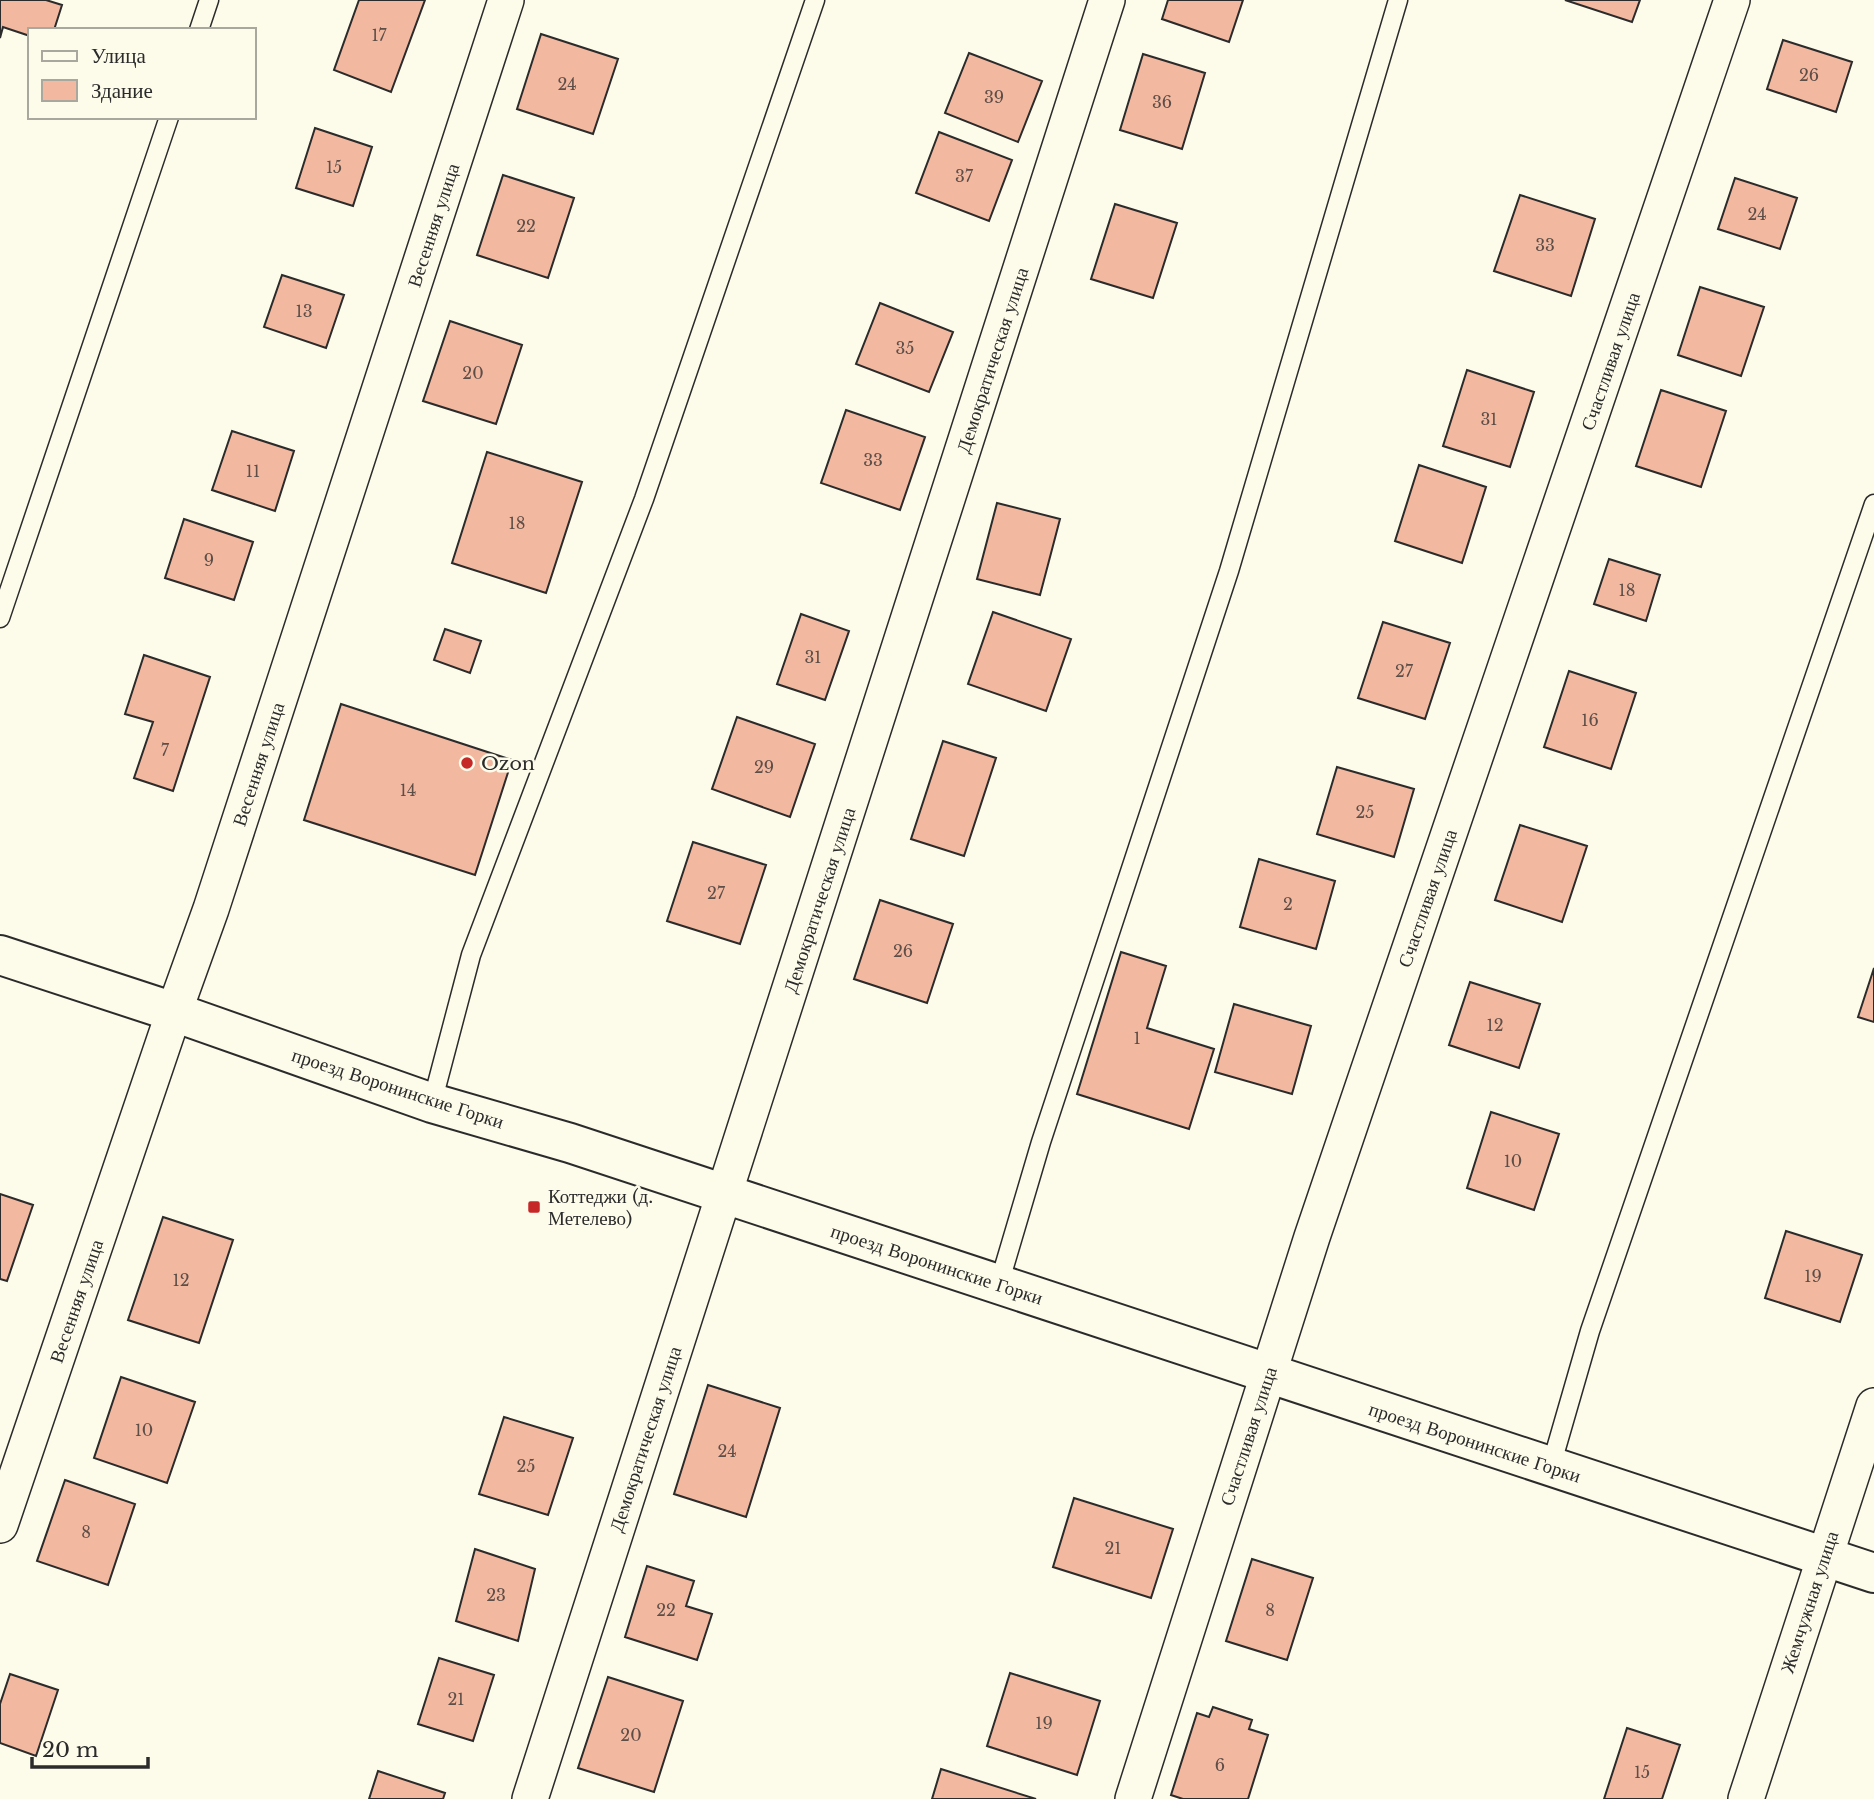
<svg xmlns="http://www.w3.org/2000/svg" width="1874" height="1799" font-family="'Libre Baskerville',serif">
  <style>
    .building { fill: #f2b8a0; stroke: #2b2b2b; stroke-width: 2 }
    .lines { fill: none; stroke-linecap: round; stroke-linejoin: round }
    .service-casing { stroke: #2b2b2b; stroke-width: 21 }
    .minor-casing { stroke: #2b2b2b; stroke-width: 38 }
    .tertiary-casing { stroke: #2b2b2b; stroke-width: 42 }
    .service { stroke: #fdfbea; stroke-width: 18 }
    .minor { stroke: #fdfbea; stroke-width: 35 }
    .tertiary { stroke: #fdfbea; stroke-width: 38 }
    .poi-dot { fill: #c62828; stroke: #fdfbea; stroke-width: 2.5 }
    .labels { text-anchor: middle; stroke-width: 5; stroke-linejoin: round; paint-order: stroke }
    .number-label { font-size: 16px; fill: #5d4e48 }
    .street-label { font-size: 19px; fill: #2b2b2b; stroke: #fdfbea }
    .poi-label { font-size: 19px; fill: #2b2b2b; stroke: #fdfbea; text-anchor: start }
  </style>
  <rect width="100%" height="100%" fill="#fdfbea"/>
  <!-- building -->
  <path class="building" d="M0 0H46L62 5 54 30H30V36L3 27 0 38Z
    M359 0H425L391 92 334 70Z
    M1168 0H1243L1229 42 1162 19Z
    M1565 0H1640L1632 22Z
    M541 34 618 59 593 134 517 109Z
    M1783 40 1852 62 1836 112 1767 89Z
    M969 53 1042 81 1018 142 945 113Z
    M1143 54 1205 73 1182 149 1120 130Z
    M315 128 372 147 353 206 296 188Z
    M939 132 1012 160 989 221 916 193Z
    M503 175 574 198 548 278 477 255Z
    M1735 178 1797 198 1780 249 1718 229Z
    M1520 195 1595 219 1571 296 1494 271Z
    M1115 204 1177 223 1153 298 1091 279Z
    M282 275 344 295 326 348 264 327Z
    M1700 287 1764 307 1741 376 1678 355Z
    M880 303 953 332 929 392 856 364Z
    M450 321 522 345 496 424 423 401Z
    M1467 370 1534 392 1510 467 1443 446Z
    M1661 390 1726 411 1701 487 1636 466Z
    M846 410 925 437 900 510 821 483Z
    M232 431 294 451 275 511 212 490Z
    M487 452 582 482 546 593 452 563Z
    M1419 465 1486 487 1462 563 1395 541Z
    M997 503 1060 519 1040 595 977 579Z
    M184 519 253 542 234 600 165 578Z
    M1609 559 1660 575 1646 621 1594 604Z
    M993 612 1071 639 1046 711 968 684Z
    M801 614 849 631 825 700 777 684Z
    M1383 622 1450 643 1425 719 1358 698Z
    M445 629 481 641 470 673 434 660Z
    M144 655 210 677 173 791 134 778 153 722 125 714Z
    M1569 671 1636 693 1611 769 1544 747Z
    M341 704 512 760 475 875 304 820Z
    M737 717 815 744 790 817 712 789Z
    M943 741 996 758 964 856 911 839Z
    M1337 767 1414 789 1394 857 1317 834Z
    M1520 825 1587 846 1562 922 1495 900Z
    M693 842 766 865 740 944 667 921Z
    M1259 859 1335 881 1316 949 1240 927Z
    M880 900 953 924 927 1003 854 979Z
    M1121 952 1166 966 1147 1028 1214 1049 1189 1129 1077 1094Z
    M1874 968V1022L1858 1017Z
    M1470 982 1540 1004 1519 1068 1449 1045Z
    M1234 1004 1311 1026 1292 1094 1215 1072Z
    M1491 1112 1559 1134 1534 1210 1467 1188Z
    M0 1194 33 1205 7 1281 0 1279Z
    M163 1217 233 1240 199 1343 128 1320Z
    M1786 1231 1862 1255 1840 1322 1765 1298Z
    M121 1377 195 1402 167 1483 94 1458Z
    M708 1385 780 1408 746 1517 674 1494Z
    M504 1417 573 1438 548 1515 479 1494Z
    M65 1480 135 1504 108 1585 37 1561Z
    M1074 1498 1173 1529 1151 1598 1053 1567Z
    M475 1549 535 1569 518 1641 456 1621Z
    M1252 1559 1313 1578 1287 1660 1226 1641Z
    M647 1566 694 1581 686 1606 712 1614 697 1660 625 1637Z
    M439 1658 494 1675 473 1741 418 1724Z
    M1010 1673 1100 1701 1077 1775 987 1746Z
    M10 1674 58 1690 36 1756 0 1743V1704Z
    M608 1677 683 1701 654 1792 578 1768Z
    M1213 1707 1252 1720 1249 1729 1268 1735 1248 1799H1183L1171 1795 1197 1713 1209 1717Z
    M1627 1728 1680 1745 1662 1799H1604Z
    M941 1769 1036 1799H932Z
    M378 1771 445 1793 443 1799H369Z"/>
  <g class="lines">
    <!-- service casing -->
    <g class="service-casing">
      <path id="service" d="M199 30 209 0
        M0 618 169 117
        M432 1103 471 955 644 499 815 0
        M999 1284 1041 1142 1229 571 1398 0
        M1551 1466 1590 1331 1874 504"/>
    </g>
    <!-- minor casing -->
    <g class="minor-casing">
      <path id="minor" d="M0 1525 174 1012 211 909 506 0
        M530 1799 1107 0
        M1133 1799 1312 1237 1732 0
        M1746 1799 1874 1406"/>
    </g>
    <!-- tertiary casing -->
    <g class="tertiary-casing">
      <path id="tertiary" d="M0 955 174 1012 432 1103 570 1143 1874 1573"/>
    </g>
    <!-- service -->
    <use href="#service" class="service"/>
    <!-- minor -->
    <use href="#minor" class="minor"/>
    <!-- tertiary -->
    <use href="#tertiary" class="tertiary"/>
  </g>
  <!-- markers -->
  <g class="poi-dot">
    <circle cx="467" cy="763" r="7"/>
    <rect x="527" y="1200" width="14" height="14" rx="3.5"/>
  </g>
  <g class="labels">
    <!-- number labels -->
    <g class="number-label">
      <text x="379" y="41">17</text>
      <text x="1809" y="81">26</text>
      <text x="567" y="90">24</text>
      <text x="994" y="103">39</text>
      <text x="1162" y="108">36</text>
      <text x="334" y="173">15</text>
      <text x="964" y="182">37</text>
      <text x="1757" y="220">24</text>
      <text x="526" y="232">22</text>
      <text x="1545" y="251">33</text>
      <text x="304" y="317">13</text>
      <text x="905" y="354">35</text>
      <text x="473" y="379">20</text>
      <text x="1489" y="425">31</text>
      <text x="873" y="466">33</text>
      <text x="253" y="477">11</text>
      <text x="517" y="529">18</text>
      <text x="209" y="566">9</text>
      <text x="1627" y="596">18</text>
      <text x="813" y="663">31</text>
      <text x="1404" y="677">27</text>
      <text x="1590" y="726">16</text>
      <text x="165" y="756">7</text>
      <text x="764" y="773">29</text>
      <text x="408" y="796">14</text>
      <text x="1365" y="818">25</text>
      <text x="716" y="899">27</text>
      <text x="1288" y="910">2</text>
      <text x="903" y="957">26</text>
      <text x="1495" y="1031">12</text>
      <text x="1137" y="1044">1</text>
      <text x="1513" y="1167">10</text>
      <text x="1813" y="1282">19</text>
      <text x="181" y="1286">12</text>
      <text x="144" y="1436">10</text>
      <text x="727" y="1457">24</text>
      <text x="526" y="1472">25</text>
      <text x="86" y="1538">8</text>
      <text x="1113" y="1554">21</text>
      <text x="496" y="1601">23</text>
      <text x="666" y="1616">22</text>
      <text x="1270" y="1616">8</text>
      <text x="456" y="1705">21</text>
      <text x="1044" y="1729">19</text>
      <text x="631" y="1741">20</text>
      <text x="1220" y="1771">6</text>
      <text x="1642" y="1778">15</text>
    </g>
    <!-- street labels -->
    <g class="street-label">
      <text transform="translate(433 225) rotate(-72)" y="7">Весенняя улица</text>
      <text transform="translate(992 360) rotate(-72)" y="7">Демократическая улица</text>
      <text transform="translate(1610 361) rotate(-71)" y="7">Счастливая улица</text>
      <text transform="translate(258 764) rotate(-72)" y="7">Весенняя улица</text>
      <text transform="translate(1427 898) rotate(-71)" y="7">Счастливая улица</text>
      <text transform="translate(819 900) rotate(-72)" y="7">Демократическая улица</text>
      <text transform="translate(398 1088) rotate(18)" y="7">проезд Воронинские Горки</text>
      <text transform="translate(937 1264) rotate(18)" y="7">проезд Воронинские Горки</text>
      <text transform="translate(76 1301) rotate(-71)" y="7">Весенняя улица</text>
      <text transform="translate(1248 1436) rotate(-72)" y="7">Счастливая улица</text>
      <text transform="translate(645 1439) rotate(-72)" y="7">Демократическая улица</text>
      <text transform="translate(1475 1442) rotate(18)" y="7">проезд Воронинские Горки</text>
      <text transform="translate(1809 1602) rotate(-72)" y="7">Жемчужная улица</text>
    </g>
    <!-- poi labels -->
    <g class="poi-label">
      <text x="481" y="770">Ozon</text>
      <text x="548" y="1203">Коттеджи (д.<tspan x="548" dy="22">Метелево)</tspan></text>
    </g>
  </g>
  <!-- legend -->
  <rect x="28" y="28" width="228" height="91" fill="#fdfbea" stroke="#a9a89e" stroke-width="2"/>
  <rect x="42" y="51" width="35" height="10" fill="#fdfbea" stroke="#a9a89e" stroke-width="2"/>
  <text x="91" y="63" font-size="21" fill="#2b2b2b">Улица</text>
  <rect x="42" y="80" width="35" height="21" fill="#f2b8a0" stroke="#a9a89e" stroke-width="2"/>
  <text x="91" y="98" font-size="21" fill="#2b2b2b">Здание</text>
  <!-- scale -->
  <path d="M32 1757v10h116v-10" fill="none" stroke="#2b2b2b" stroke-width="3.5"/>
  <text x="42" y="1757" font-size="21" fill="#2b2b2b" stroke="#fdfbea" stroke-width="5" paint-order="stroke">20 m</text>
</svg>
